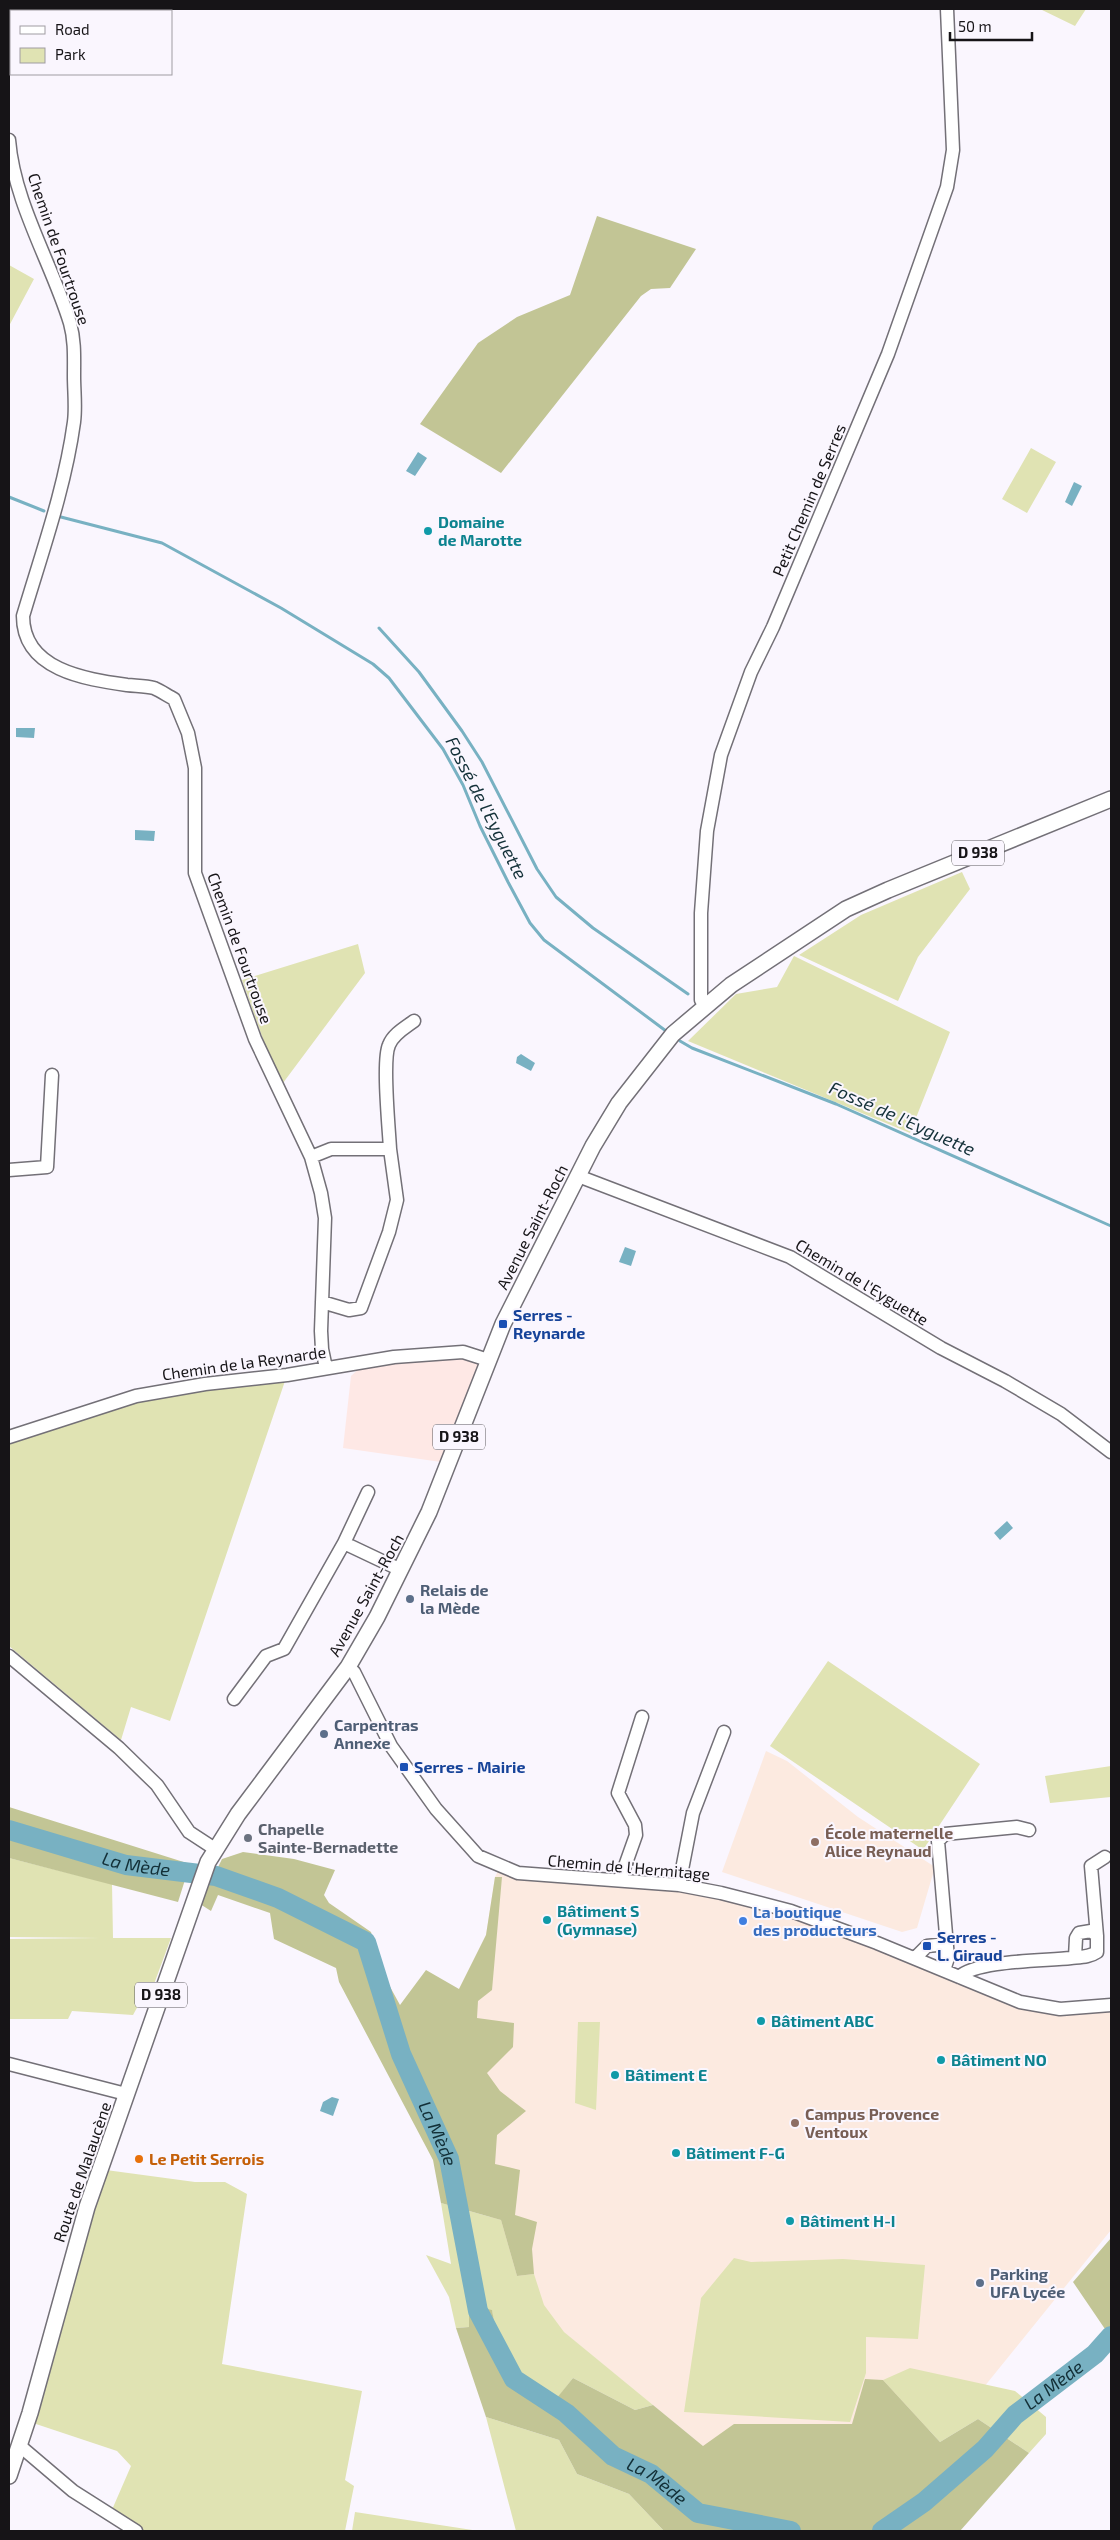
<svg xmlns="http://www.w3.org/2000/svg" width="1120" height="2540" font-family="'Exo 2',sans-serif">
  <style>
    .industrial { fill: #fee8e5 }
    .education { fill: #fceae0 }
    .green { fill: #e0e3b3 }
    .forest { fill: #c2c595 }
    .water { fill: #78b1c2 }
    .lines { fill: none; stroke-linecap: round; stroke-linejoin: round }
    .stream { stroke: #78b1c2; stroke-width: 3 }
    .river { stroke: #78b1c2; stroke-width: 20 }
    .minor-casing { stroke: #737077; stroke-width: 15 }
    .major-casing { stroke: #737077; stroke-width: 18 }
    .minor { stroke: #fff; stroke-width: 12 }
    .major { stroke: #fff; stroke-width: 15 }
    .culture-dot { fill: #0f9aa8; stroke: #faf6fe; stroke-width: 2 }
    .transit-dot { fill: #1a4fb4; stroke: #faf6fe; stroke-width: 2 }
    .service-dot { fill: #5c6f8a; stroke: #faf6fe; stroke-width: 2 }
    .worship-dot { fill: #6b7280; stroke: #faf6fe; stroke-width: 2 }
    .education-dot { fill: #8d6e63; stroke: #faf6fe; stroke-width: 2 }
    .shop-dot { fill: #3f7fe0; stroke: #faf6fe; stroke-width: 2 }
    .food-dot { fill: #e8710a; stroke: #faf6fe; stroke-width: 2 }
    .labels { text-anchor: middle; stroke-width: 4; stroke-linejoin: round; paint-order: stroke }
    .shield { fill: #faf6fe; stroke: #5a585c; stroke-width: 1 }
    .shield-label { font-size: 15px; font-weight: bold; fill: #161417 }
    .street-label { font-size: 16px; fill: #161417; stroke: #faf6fe }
    .culture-label { font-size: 16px; font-weight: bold; fill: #0d838f; stroke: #faf6fe; text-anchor: start }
    .transit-label { font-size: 16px; font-weight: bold; fill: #164399; stroke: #faf6fe; text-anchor: start }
    .service-label { font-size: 16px; font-weight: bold; fill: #4e5e75; stroke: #faf6fe; text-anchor: start }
    .worship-label { font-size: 16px; font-weight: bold; fill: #5b616d; stroke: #faf6fe; text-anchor: start }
    .education-label { font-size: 16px; font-weight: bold; fill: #785e54; stroke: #faf6fe; text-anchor: start }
    .shop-label { font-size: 16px; font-weight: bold; fill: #366cbe; stroke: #faf6fe; text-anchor: start }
    .food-label { font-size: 16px; font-weight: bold; fill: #c56008; stroke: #faf6fe; text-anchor: start }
    .water-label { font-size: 18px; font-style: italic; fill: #133038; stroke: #faf6fe }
  </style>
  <rect width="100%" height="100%" fill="#faf6fe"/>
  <!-- industrial -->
  <path class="industrial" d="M461 1358 480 1364 441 1462 343 1448 351 1376 362 1366Z"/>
  <!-- education -->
  <path class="education" d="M766 1751 787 1761 858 1817 935 1867 917 1928 902 1932 722 1872Z
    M498 1871 702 1894 801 1920 1020 2007 1045 2013 1068 2015 1111 2011V2230L954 2424 737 2474 500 2280 459 1989 486 1935 495 1877Z"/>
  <!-- green -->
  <path class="green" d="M1040 9H1086L1075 26Z
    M9 265 34 279 9 326Z
    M1031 448 1056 462 1027 513 1002 499Z
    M962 872 970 889 918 957 898 1001 799 955 861 915Z
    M358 944 365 973 280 1087 242 980Z
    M794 956 950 1032 910 1133 688 1041 736 994 777 987Z
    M286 1378 170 1721 131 1707 121 1740 9 1646V1441L136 1399Z
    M828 1661 980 1764 923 1850 770 1746Z
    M1111 1766V1797L1050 1803 1045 1776Z
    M9 1858 112 1884 113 1938H171L150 1995H144L133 2015 72 2011 68 2019H9V1939L100 1938 9 1937Z
    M578 2022H600L596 2110 575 2103Z
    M106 2170 195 2182H225L247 2194 222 2364 362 2391 345 2480 354 2486 345 2531H144L111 2512 131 2466 117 2451 33 2423 86 2226Z
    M441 2203 501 2220 517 2276 534 2274 544 2305 564 2332 653 2405 635 2410 573 2378 552 2405 514 2379 500 2353 492 2311 469 2327 456 2328 449 2297 426 2255 451 2264Z
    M734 2258 751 2262 843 2259 925 2265 918 2339 866 2337V2373L850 2422 684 2412 701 2298Z
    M910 2368 1015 2391 1046 2417V2434L1029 2453 978 2419 940 2442 883 2380Z
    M486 2417 559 2440 577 2474 629 2494 664 2531H516Z
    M355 2512 479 2531H352Z"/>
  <!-- forest -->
  <path class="forest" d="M597 216 696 249 670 288 651 289 641 296 501 473 420 424 478 343 517 317 570 295Z
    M9 1807 190 1864 178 1902 9 1858Z
    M243 1852 294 1859 335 1870 324 1895 329 1903 371 1932 383 1974 400 2005 426 1970 459 1989 486 1935 495 1877H502L492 1990 478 2001 477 2018 514 2023 513 2047 487 2073 500 2091 526 2111 497 2135 495 2164 520 2170 515 2215 537 2222 532 2249 534 2274 517 2276 501 2220 441 2203 433 2160 339 1982 336 1968 274 1939 270 1913 218 1895 211 1911 200 1904 222 1859Z
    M1111 2238V2328L1107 2332 1073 2282Z
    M469 2305 492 2310 500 2353 514 2379 552 2404 573 2378 635 2410 653 2405 703 2446 734 2424H852L865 2379 883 2380 940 2442 978 2419 1029 2453 960 2531H664L629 2494 577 2474 559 2440 486 2417 456 2328 469 2327Z"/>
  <!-- water -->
  <path class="water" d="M418 452 427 458 415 476 406 471Z
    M1074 482 1082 486 1072 506 1065 502Z
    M16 728H35L34 738 16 737Z
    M135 830 155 831 154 841 135 840Z
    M521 1054 535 1063 531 1071 516 1063 517 1057Z
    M625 1247 636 1251 631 1266 619 1262Z
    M1007 1521 1013 1528 1000 1540 994 1533Z
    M332 2097 339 2099 333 2116 320 2111 323 2102Z"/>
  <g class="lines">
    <!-- stream -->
    <path class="stream" d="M9 497 44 511
      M57 516 162 543 281 608 373 664 389 678 443 749 463 785 480 826 508 882 530 923 544 940 666 1031
      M379 628 419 672 462 731 482 762 537 869 556 897 593 928 688 994
      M680 1041 692 1048 836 1104 1111 1226"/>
    <!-- river -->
    <g class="river">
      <path id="s1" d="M9 1830 126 1865 216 1876 278 1898 366 1942 401 2054 449 2159 478 2311 514 2379 566 2413 613 2456 651 2474 698 2513 791 2531"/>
      <path id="s2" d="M882 2531 924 2502 985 2449 1015 2415 1095 2354 1111 2336"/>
    </g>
    <!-- minor casing -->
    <g class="minor-casing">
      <path id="minor" d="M9 140C14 203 52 264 70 323 75 341 74 358 74 376 74 391 76 407 74 422 65 488 42 552 23 616 23 670 85 679 127 685 136 686 146 686 154 688 161 691 168 696 174 699L188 733 195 768V873L255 1039 311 1157 321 1193 325 1218 321 1331 322 1349 326 1368
        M704 1005 701 1000V913L707 831 721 755 751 672 773 627 888 354 947 187 953 150 947 9
        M390 1149C389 1129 382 1060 389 1045 393 1034 406 1027 414 1021
        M311 1157 331 1149H390L397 1200 389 1232 361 1308 349 1310 322 1302
        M9 1170 47 1167 52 1075
        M578 1176 790 1257 941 1348 1005 1381 1061 1414 1111 1452
        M9 1437 136 1396 205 1384 287 1375 394 1357 463 1352 488 1360
        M344 1543 368 1492
        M9 1656 119 1748 157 1785 189 1832 215 1849
        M348 1667 354 1672 391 1746 436 1809 478 1856 518 1873 679 1885 721 1893 791 1911 877 1943 1020 2002 1060 2009 1111 2005
        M234 1699 266 1656 284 1649 344 1543 401 1570
        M620 1880 636 1835 635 1825 618 1793 642 1717
        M679 1885 693 1813 724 1732
        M1097 1936 1091 1866 1105 1857
        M915 1958 927 1946 947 1944
        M944 1970 948 1958 938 1841 945 1834 1017 1827 1029 1830
        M959 1977C977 1960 1044 1961 1071 1958 1080 1957 1090 1957 1097 1952V1936L1091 1931 1079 1933 1076 1938 1075 1957
        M9 2064 126 2094
        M20 2446 73 2491 136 2531"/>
    </g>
    <!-- major casing -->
    <g class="major-casing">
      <path id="major" d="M9 2476 30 2413 87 2207 208 1862 238 1814 348 1667 377 1617 429 1512 503 1324 593 1146 619 1103 673 1034 731 985 846 909 888 890 1111 799"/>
    </g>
    <!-- minor -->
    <use href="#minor" class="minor"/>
    <!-- major -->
    <use href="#major" class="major"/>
  </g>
  <!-- markers -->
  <g class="culture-dot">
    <circle cx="428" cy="531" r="5"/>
    <circle cx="547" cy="1920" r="5"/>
    <circle cx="761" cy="2021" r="5"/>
    <circle cx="941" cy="2060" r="5"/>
    <circle cx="615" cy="2075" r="5"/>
    <circle cx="676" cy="2153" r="5"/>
    <circle cx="790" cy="2221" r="5"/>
  </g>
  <g class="transit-dot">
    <rect x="498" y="1319" width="10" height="10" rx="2.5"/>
    <rect x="399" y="1762" width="10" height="10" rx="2.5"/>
    <rect x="922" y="1941" width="10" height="10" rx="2.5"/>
  </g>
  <g class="service-dot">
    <circle cx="410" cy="1599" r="5"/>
    <circle cx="324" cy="1734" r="5"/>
    <circle cx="980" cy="2283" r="5"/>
  </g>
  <circle class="worship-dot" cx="248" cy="1838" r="5"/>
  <g class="education-dot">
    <circle cx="815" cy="1842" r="5"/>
    <circle cx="795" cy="2123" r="5"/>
  </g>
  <circle class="shop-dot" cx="743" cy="1921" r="5"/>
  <circle class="food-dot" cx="139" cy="2159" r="5"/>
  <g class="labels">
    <!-- shield labels -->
    <g class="shield">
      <rect x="952" y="840.5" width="52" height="25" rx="4"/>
      <rect x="433" y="1424.5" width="52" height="25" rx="4"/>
      <rect x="135" y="1982.5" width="52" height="25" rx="4"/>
    </g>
    <g class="shield-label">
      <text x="978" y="858">D 938</text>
      <text x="459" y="1442">D 938</text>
      <text x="161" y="2000">D 938</text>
    </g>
    <!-- street labels -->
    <g class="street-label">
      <text transform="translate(59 249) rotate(71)" y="6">Chemin de Fourtrouse</text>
      <text transform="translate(809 500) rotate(-67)" y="6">Petit Chemin de Serres</text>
      <text transform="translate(240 948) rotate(70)" y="6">Chemin de Fourtrouse</text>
      <text transform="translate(532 1227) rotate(-63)" y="6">Avenue Saint-Roch</text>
      <text transform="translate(862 1282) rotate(31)" y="6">Chemin de l'Eyguette</text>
      <text transform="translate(244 1363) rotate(-8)" y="6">Chemin de la Reynarde</text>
      <text transform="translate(366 1595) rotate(-61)" y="6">Avenue Saint-Roch</text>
      <text transform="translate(629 1867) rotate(5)" y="6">Chemin de l'Hermitage</text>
      <text transform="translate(82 2172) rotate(-71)" y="6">Route de Malaucène</text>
    </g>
    <!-- culture labels -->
    <g class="culture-label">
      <text x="438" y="528">Domaine<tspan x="438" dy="18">de Marotte</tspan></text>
      <text x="557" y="1917">Bâtiment S<tspan x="557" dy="18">(Gymnase)</tspan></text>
      <text x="771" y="2027">Bâtiment ABC</text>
      <text x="951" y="2066">Bâtiment NO</text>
      <text x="625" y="2081">Bâtiment E</text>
      <text x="686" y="2159">Bâtiment F-G</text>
      <text x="800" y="2227">Bâtiment H-I</text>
    </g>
    <!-- transit labels -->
    <g class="transit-label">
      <text x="513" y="1321">Serres -<tspan x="513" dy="18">Reynarde</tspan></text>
      <text x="414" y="1773">Serres - Mairie</text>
      <text x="937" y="1943">Serres -<tspan x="937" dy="18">L. Giraud</tspan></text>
    </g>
    <!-- service labels -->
    <g class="service-label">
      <text x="420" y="1596">Relais de<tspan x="420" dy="18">la Mède</tspan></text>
      <text x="334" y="1731">Carpentras<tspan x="334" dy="18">Annexe</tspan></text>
      <text x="990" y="2280">Parking<tspan x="990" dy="18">UFA Lycée</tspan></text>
    </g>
    <!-- worship labels -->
    <g class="worship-label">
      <text x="258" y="1835">Chapelle<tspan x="258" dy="18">Sainte-Bernadette</tspan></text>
    </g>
    <!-- education labels -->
    <g class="education-label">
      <text x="825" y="1839">École maternelle<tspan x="825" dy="18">Alice Reynaud</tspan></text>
      <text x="805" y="2120">Campus Provence<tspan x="805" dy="18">Ventoux</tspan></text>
    </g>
    <!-- shop labels -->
    <g class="shop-label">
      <text x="753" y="1918">La boutique<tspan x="753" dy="18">des producteurs</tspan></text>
    </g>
    <!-- food labels -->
    <g class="food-label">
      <text x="149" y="2165">Le Petit Serrois</text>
    </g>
    <!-- water labels -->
    <g class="water-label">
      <text transform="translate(486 808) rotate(63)" y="6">Fossé de l'Eyguette</text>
      <text transform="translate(902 1119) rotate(24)" y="6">Fossé de l'Eyguette</text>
      <text dy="6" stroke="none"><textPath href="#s1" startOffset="132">La Mède</textPath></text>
      <text dy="6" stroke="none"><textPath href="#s1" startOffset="582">La Mède</textPath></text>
      <text dy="6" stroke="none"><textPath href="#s2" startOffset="226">La Mède</textPath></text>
      <text dy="6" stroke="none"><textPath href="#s1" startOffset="1018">La Mède</textPath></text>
    </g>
  </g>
  <!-- border -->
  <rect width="1120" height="2540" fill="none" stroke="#161417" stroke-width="20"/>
  <!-- legend -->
  <rect x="10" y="10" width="162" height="65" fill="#faf6fe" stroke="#9f9ca2"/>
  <rect x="20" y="26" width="25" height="8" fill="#ffffff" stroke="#9f9ca2"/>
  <text x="55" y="35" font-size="15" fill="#161417">Road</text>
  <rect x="20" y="48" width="25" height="15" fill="#e0e3b3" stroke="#9f9ca2"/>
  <text x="55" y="60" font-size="15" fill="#161417">Park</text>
  <!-- scale -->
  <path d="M950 32v8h82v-8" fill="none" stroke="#161417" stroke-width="2.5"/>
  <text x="958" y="32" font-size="15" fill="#161417" stroke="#faf6fe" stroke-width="4" paint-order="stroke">50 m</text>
</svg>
